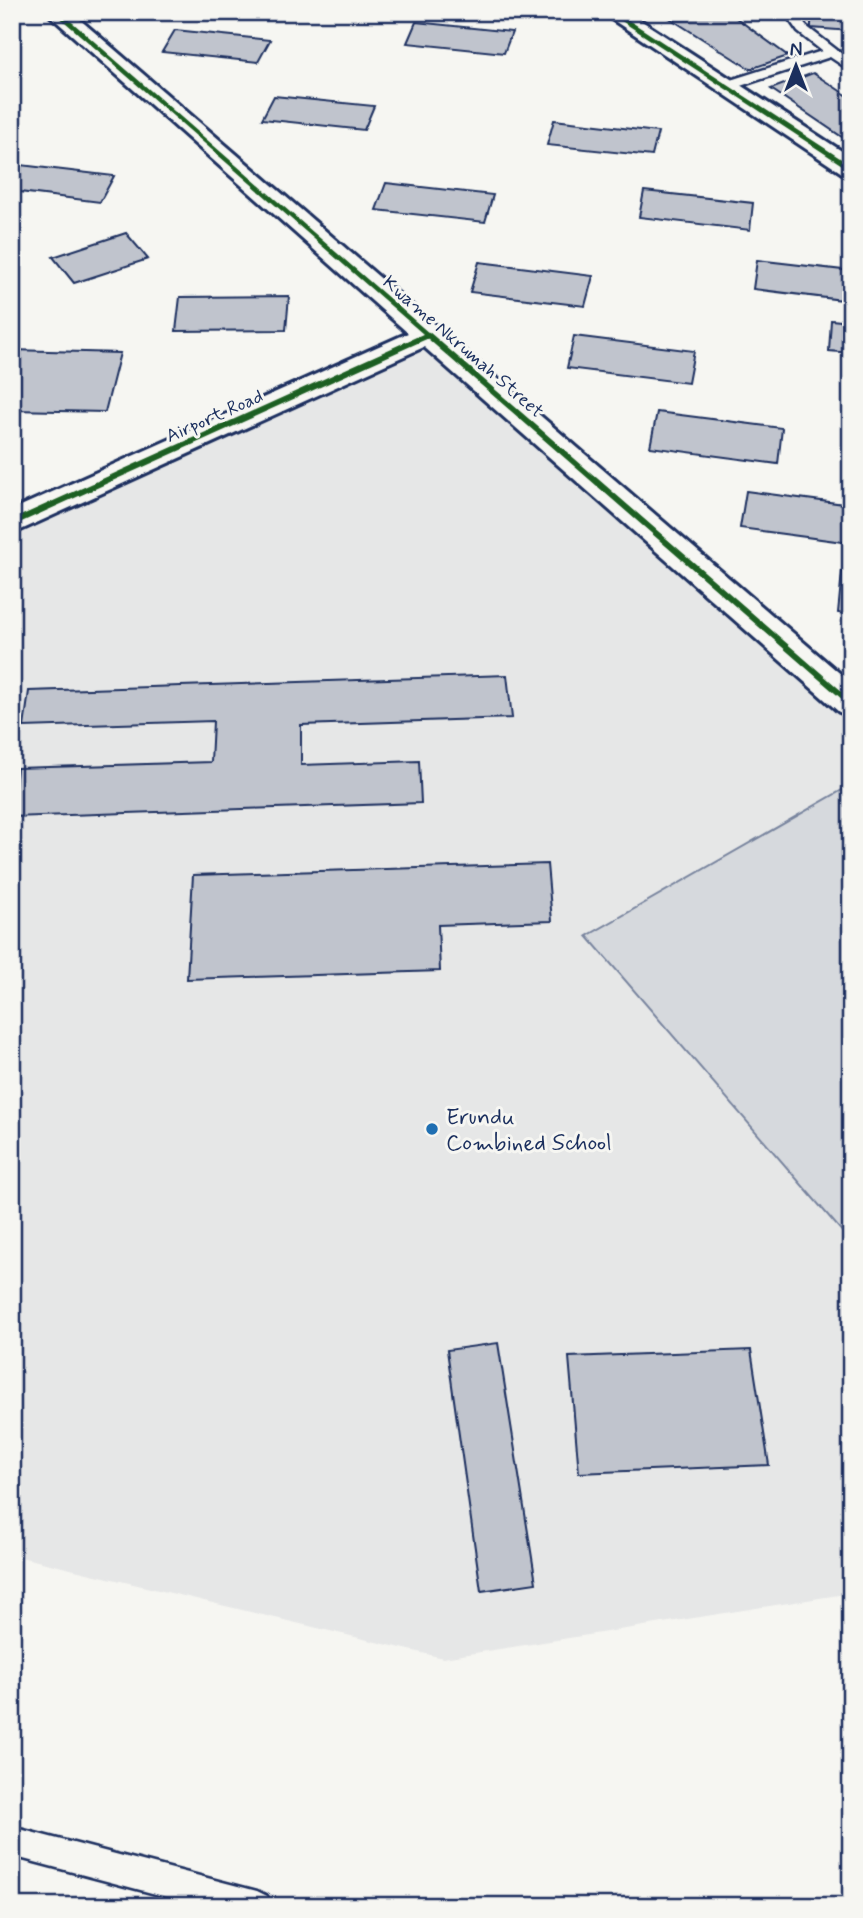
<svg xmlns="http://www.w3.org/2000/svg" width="863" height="1918" font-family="Mynerve,sans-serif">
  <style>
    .built { fill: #e6e7e7 }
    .green { fill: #d6d9dd; stroke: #78849e; stroke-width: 2 }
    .building { fill: #c0c4cd; stroke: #1b2f5e; stroke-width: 2 }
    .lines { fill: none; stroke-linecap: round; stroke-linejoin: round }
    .service-casing { stroke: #1b2f5e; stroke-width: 5 }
    .minor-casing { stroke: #1b2f5e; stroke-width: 6 }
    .service { fill: #f6f6f2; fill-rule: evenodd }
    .minor { fill: #f6f6f2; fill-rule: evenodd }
    .cycleway-far1-casing { stroke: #f6f6f2; stroke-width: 7 }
    .cycleway-casing { stroke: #f6f6f2; stroke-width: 10 }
    .cycleway-far1 { stroke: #1b5e20; stroke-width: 4.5 }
    .cycleway { stroke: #1b5e20; stroke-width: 6 }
    .poi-dot { fill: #1f6fb2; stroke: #f6f6f2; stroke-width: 2.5 }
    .labels { text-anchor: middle; stroke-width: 6; stroke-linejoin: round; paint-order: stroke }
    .far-street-label { font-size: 19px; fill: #1b2f5e; stroke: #f6f6f2 }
    .poi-label { font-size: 23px; fill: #1b2f5e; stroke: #f6f6f2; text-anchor: start }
  </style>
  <rect width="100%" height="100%" fill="#f6f6f2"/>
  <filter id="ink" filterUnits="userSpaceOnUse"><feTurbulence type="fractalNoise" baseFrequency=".0143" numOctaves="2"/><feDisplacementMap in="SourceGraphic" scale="14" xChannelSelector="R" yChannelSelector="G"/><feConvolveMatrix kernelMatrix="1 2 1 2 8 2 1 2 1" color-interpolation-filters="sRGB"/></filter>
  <g filter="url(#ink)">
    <!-- built -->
    <path class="built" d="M428 335 851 703V1593L443 1658 12 1555V523Z"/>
    <!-- green -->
    <path class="green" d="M851 785V1242L587 936Z"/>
    <!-- building -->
    <path class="building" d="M660 12H728L788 56 750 69Z
      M811 12H851V31L811 28Z
      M416 22 512 32 504 53 407 43Z
      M175 30 270 40 258 62 162 52Z
      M813 73 851 98V143L771 89Z
      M274 96 374 106 364 130 262 119Z
      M554 120 658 132 652 156 547 145Z
      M12 164 114 176 100 202 12 191Z
      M386 183 493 195 485 222 376 210Z
      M644 191 753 203 750 230 639 217Z
      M126 233 148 259 74 283 53 257Z
      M757 260 851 271V301L753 289Z
      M479 262 593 276 585 306 470 292Z
      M289 296 286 330 176 331 180 297Z
      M831 320 851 322V353L829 351Z
      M574 336 694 351 688 383 567 368Z
      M12 350 120 353 105 412 12 410Z
      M657 412 782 428 778 464 650 447Z
      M746 491 851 505V543L740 528Z
      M842 572 851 573V615L838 613Z
      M507 675 512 718 301 725V765L419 761 421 803 12 817 17 768 211 762 213 721 24 727 29 691Z
      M547 864 552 921 438 925 440 971 187 979 193 875Z
      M498 1343 536 1583 481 1591 447 1350Z
      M751 1350 769 1465 579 1473 569 1357Z"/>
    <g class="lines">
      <!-- service casing -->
      <g class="service-casing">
        <path id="service" d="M784 12H796L806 26 851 61V71L830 57 731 89H721V83L822 51 798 32Z
          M12 1827 257 1891 267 1896 272 1906H201L12 1856Z"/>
      </g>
      <!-- minor casing -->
      <g class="minor-casing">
        <path id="minor" d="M46 12H71L851 683V716L839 712 424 347 12 534V510L408 333Z
          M601 12H628L851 157V176L842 173Z"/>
      </g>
      <!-- service -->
      <use href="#service" class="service"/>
      <!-- minor -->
      <use href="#minor" class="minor"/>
      <!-- cycleway-far1 casing -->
      <g class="cycleway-far1-casing">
        <path id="cycleway-far1" d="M57 12 430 337
          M612 12 851 168
          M425 337 428 335"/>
      </g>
      <!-- cycleway casing -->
      <g class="cycleway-casing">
        <path id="cycleway" d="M428 335 851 703
          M12 523 428 335"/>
      </g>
      <!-- cycleway-far1 -->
      <use href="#cycleway-far1" class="cycleway-far1"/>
      <!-- cycleway -->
      <use href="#cycleway" class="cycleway"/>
    </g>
  </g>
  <!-- markers -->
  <circle class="poi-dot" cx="432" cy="1129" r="7"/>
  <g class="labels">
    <!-- far-street labels -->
    <g class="far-street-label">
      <text transform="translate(464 346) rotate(41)" y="7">Kwame Nkrumah Street</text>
      <text transform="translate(214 415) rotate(-24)" y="7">Airport Road</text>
    </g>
    <!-- poi labels -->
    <g class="poi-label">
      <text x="446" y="1124">Erundu<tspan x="446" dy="26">Combined School</tspan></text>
    </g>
  </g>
  <!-- margin -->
  <rect width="863" height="1918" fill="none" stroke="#f6f6f2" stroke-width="42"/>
  <rect x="21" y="21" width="821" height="1876" fill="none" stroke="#1b2f5e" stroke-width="2.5" filter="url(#ink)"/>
  <!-- north arrow -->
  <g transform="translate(796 66)" stroke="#f6f6f2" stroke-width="5" paint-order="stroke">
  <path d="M0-5L12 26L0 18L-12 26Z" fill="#1b2f5e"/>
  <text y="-10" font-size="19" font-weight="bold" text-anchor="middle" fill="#1b2f5e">N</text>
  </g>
</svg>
